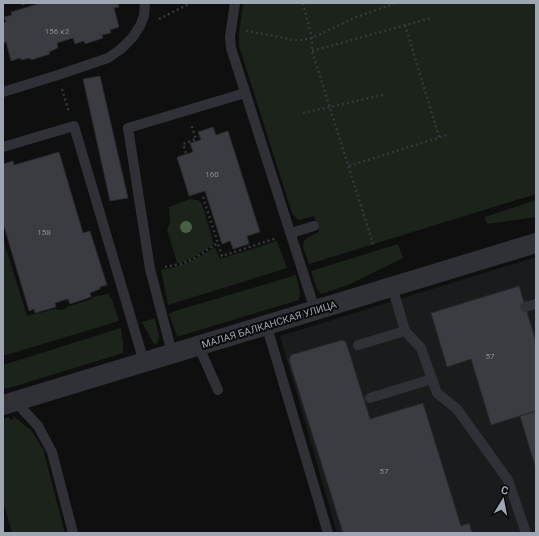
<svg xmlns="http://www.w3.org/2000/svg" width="539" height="536" font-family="Roboto,sans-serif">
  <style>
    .built { fill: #1a1b1d }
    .green { fill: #1b231b }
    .building { fill: #3b3c41; stroke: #29292d }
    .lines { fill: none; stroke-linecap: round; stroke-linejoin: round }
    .path { stroke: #35383d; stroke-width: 2.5; stroke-dasharray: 2 3; stroke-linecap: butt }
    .service { stroke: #303136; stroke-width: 10 }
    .minor { stroke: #303136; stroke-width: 20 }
    .tree { fill: #465f46 }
    .labels { text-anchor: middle; stroke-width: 4; stroke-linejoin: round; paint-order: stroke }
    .number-label { font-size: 8px; fill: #858c96 }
    .street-label { font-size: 10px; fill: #9ea6b3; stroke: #0a0a0b }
  </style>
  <rect width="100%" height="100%" fill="#0f0f10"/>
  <!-- built -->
  <path class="built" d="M536 257V533H337L280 336Z"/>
  <!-- green -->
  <path class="green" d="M243 3H536V194L309 264 303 247 304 241 308 237 319 232 314 216 299 220 294 216 292 213 239 46V34Z
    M190 199 198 200 202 204 214 244 192 258 179 263H177L167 229 170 223 169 207Z
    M536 200V217L487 224 485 217Z
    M3 239 27 316 55 309 60 310 66 309V307L92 299 93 297 108 294 112 299 119 321 3 356Z
    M277 241 287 268 168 305 161 270C182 266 197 259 215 247L220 259Z
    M398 244 403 258 348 285 321 294 317 289 311 271Z
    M296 275 300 293 299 300 180 336H177L176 333 169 314 175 311Z
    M155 318 159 336V338L157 343 154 344 142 322Z
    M121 328 123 342V353L9 388 3 389V365Z
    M13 416 31 430 43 449 65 533H12L5 508 3 505V419L9 417 10 420 13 419Z"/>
  <!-- building -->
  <path class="building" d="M41 3H118L119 7 114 8 119 27 110 30 111 33 102 35 103 38 85 44 84 41 75 44 73 38 57 43 58 48 49 52 50 54 31 60 30 58 21 60 20 58 11 61 6 42 3 43V23L6 22 4 17 12 15 11 12Z
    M100 76 128 198 110 201 83 79Z
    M213 127 216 135 228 131 260 232 247 236 249 244 233 249 230 241 222 244 205 191 189 196 177 157 193 152 190 143 201 140 198 132Z
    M59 152 83 233 90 231 107 285 100 287V289L90 293 91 297 70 304 68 299 55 303 56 307 35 313 34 309 29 311 3 223V164L13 161 14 165Z
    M519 286 536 342V411L491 425 471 359 447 367 431 313Z
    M342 340 346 342 370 419 423 403 461 526 469 523 472 533H343L289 360 291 355Z
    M536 411V469L520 416Z"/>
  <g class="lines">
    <!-- path -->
    <path class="path" d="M23 3 24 8
      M303 3 312 38V51L374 247
      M159 19 191 3
      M405 25 439 137
      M246 31 270 35 293 40H302L312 38 354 18 396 3
      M312 51 431 18
      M62 89 69 112
      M303 113 383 95
      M186 153 183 144 196 139 191 124
      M349 166 447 135
      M203 197 222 256 277 238
      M165 267 180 264 193 259 218 243"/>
    <!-- service -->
    <path class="service" d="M235 3 230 37 231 48 315 310
      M3 92 58 75 108 58 121 49 132 38 140 26 144 16 145 3
      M3 147 74 126 144 362
      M291 233 314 226
      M392 286 405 331 421 348 437 393 457 409 508 480 526 533
      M525 307 536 304
      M266 324 328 533
      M198 345 218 390
      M358 345 405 331
      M172 353 150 269 128 128 245 93
      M370 398 432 379
      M15 401 38 426 52 452 73 533"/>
    <!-- minor -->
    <path class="minor" d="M3 405 536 243"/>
  </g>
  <!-- trees -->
  <circle class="tree" cx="186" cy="227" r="6"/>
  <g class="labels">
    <!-- number labels -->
    <g class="number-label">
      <text x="57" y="34">156 к2</text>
      <text x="212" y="177">160</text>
      <text x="44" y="235">158</text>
      <text x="490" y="359">57</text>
      <text x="384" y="474">57</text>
    </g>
    <!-- street labels -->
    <g class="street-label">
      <text transform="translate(269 324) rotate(-17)" y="4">МАЛАЯ БАЛКАНСКАЯ УЛИЦА</text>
    </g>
  </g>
  <!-- border -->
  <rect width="539" height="536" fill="none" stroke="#9ea6b3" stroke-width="8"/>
  <!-- north arrow -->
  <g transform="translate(503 500) rotate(10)" stroke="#0a0a0b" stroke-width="3" paint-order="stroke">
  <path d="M0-3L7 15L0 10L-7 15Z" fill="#9ea6b3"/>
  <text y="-6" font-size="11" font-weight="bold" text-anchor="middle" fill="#9ea6b3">С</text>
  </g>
</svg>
